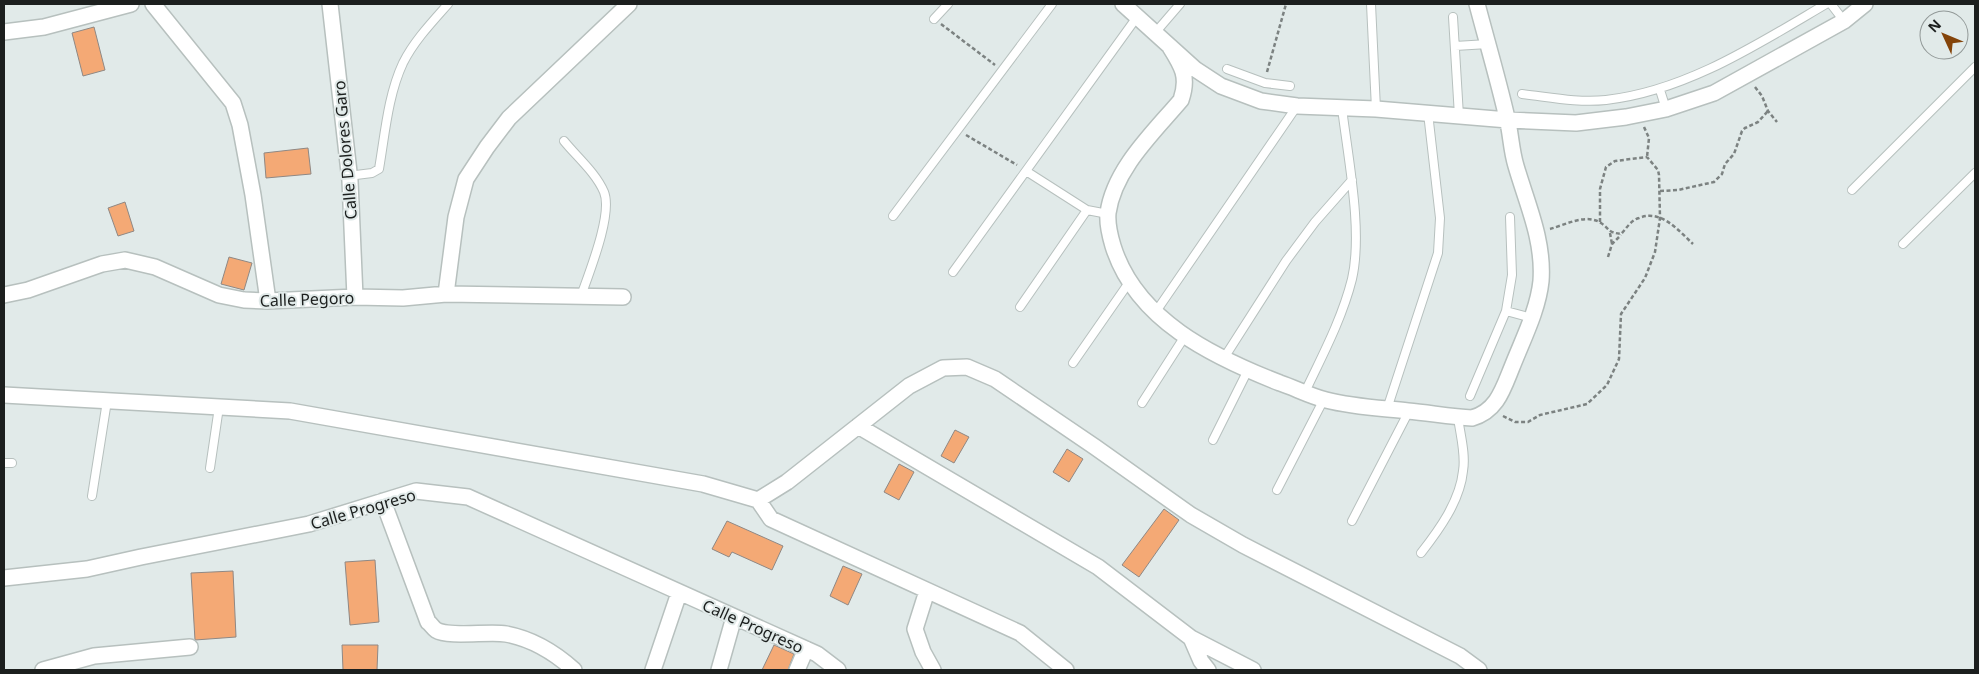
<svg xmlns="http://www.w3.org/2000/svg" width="1979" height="674" font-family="'Noto Sans',sans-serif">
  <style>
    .building { fill: #f4a975; stroke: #8f8884 }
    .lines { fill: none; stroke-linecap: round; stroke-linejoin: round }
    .service-casing { stroke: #b7c0be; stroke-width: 10 }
    .minor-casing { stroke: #b7c0be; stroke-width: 18 }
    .path { stroke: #7c8281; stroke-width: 2.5; stroke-dasharray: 4 2.5; stroke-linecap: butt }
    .service { stroke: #fff; stroke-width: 8 }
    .minor { stroke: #fff; stroke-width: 15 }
    .labels { text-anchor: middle; stroke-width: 4; stroke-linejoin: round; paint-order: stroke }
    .street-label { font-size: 16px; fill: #1c1f1e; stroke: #e1eae9 }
  </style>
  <rect width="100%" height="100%" fill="#e1eae9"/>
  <!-- building -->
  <path class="building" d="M94 27 105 70 83 76 72 33Z
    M308 148 311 174 266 178 264 153Z
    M125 202 134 231 118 236 108 208Z
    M229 257 252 263 244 290 221 284Z
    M955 430 969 437 954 463 941 456Z
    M1067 449 1083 459 1069 482 1053 472Z
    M899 464 914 472 899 500 884 492Z
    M1164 509 1179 520 1139 577 1122 565Z
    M727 521 783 546 772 570 732 552 729 557 712 549Z
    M375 560 379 622 350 625 345 562Z
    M843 566 862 574 848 605 830 596Z
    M233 571 236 637 195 640 191 573Z
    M342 645H378L377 670H343Z
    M774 645 794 654 788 670H762Z"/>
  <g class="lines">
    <!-- service casing -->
    <g class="service-casing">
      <path id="service" d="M1371 4 1376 109
        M1831 4 1844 21
        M1453 17 1459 116
        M934 19 948 4
        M1155 33 1180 4
        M1455 46 1488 44
        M1227 69 1265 83 1290 86
        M1660 90 1666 109
        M1522 94C1549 97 1578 103 1606 100 1686 91 1758 44 1826 4
        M564 141C577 157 596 173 604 192 613 214 589 273 581 296
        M1026 171 1087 210 1108 214
        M350 181 356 175 372 173 379 169C385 134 388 95 403 63 414 41 432 22 448 4
        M1852 190 1975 67
        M893 216 1052 4
        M1903 244 1975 173
        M953 272 1137 17
        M1020 307 1087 210
        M1506 311 1532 318
        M1155 313 1297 106
        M1224 358 1286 261 1315 222 1352 180
        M1073 363 1130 281
        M1305 392C1322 356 1342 319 1352 279 1363 231 1348 158 1342 108
        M1470 396 1506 311 1512 275 1510 217
        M1142 403 1185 336
        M1387 409 1438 253 1440 218 1428 113
        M1213 440 1248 370
        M4 463H12
        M210 468 219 407
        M1277 490 1324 399
        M92 496 107 401
        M1352 521 1409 411
        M1421 553C1439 530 1460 501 1463 471 1466 454 1460 434 1458 417"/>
    </g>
    <!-- minor casing -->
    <g class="minor-casing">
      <path id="minor" d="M153 4 233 103 240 125 253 195 268 301
        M330 4 350 181 355 297
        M1123 4 1195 69 1221 86 1261 101 1297 106 1376 109 1508 120 1576 123 1626 117 1666 109 1714 93 1844 21 1865 4
        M4 32 44 27 131 4
        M1170 47C1182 66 1189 77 1181 100 1154 132 1114 169 1108 213 1107 224 1110 236 1113 246 1136 320 1213 357 1280 383 1295 388 1310 396 1326 400 1353 407 1380 408 1408 411 1430 413 1451 417 1472 418 1497 411 1503 389 1512 367 1523 339 1538 310 1541 281 1544 240 1527 204 1516 166 1511 150 1511 134 1507 118 1498 79 1487 42 1477 4
        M446 294 456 217 466 179 487 147 509 118 629 4
        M4 295 28 290 102 264 125 260 155 267 219 295 244 300 268 301 355 297 403 298 446 294 623 297
        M4 395 290 411 703 484 758 500 771 519 1020 633 1066 670
        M858 426 1098 567 1191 638 1253 670
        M758 500 787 482 909 386 943 368 967 367 995 379 1095 447 1191 515 1243 545 1460 656 1479 670
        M383 501 428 622C431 624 433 628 436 630 449 638 489 631 506 634 533 639 554 652 574 670
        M4 578 87 569 141 557 309 524 416 491 468 497 817 654 838 670
        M927 591 915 629 923 652 933 670
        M1191 638 1201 661 1208 670
        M43 670 94 656 190 647
        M653 670 679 593
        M719 670 734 617
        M797 670 806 649"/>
    </g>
    <!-- path -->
    <path class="path" d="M941 24 995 65
      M1267 72 1286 4
      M1755 87 1762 96 1768 111 1777 122
      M1644 127 1649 138 1647 157
      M966 135 1017 165
      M1660 191 1678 190 1714 182 1722 174 1725 164 1734 154 1742 131 1745 128 1758 122 1768 111
      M1600 222V189L1606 167 1615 161 1647 157
      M1550 229C1565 225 1586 213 1601 223 1611 230 1607 232 1621 234 1626 229 1631 220 1639 218 1661 209 1678 230 1693 244
      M1610 233 1612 244
      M1608 257 1612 244 1621 235
      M1503 416 1515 422H1528L1540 415 1587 404 1607 385 1619 359 1621 314 1645 278 1655 252 1660 218 1659 175 1658 170 1647 157"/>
    <!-- service -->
    <use href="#service" class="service"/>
    <!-- minor -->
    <use href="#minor" class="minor"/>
  </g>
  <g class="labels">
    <!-- street labels -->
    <g class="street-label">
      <text transform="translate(345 150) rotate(-95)" y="6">Calle Dolores Garo</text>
      <text transform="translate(307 299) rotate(-2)" y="6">Calle Pegoro</text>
      <text transform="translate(363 509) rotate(-16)" y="6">Calle Progreso</text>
      <text transform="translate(753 626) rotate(24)" y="6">Calle Progreso</text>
    </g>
  </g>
  <!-- border -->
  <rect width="1979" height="674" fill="none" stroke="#1c1f1e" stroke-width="10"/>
  <!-- north arrow -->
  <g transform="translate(1944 35) rotate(314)"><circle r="24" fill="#e1eae9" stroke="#929998"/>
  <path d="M0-4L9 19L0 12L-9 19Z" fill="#84440a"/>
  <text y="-8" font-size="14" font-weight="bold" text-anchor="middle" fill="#1c1f1e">N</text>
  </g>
</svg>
